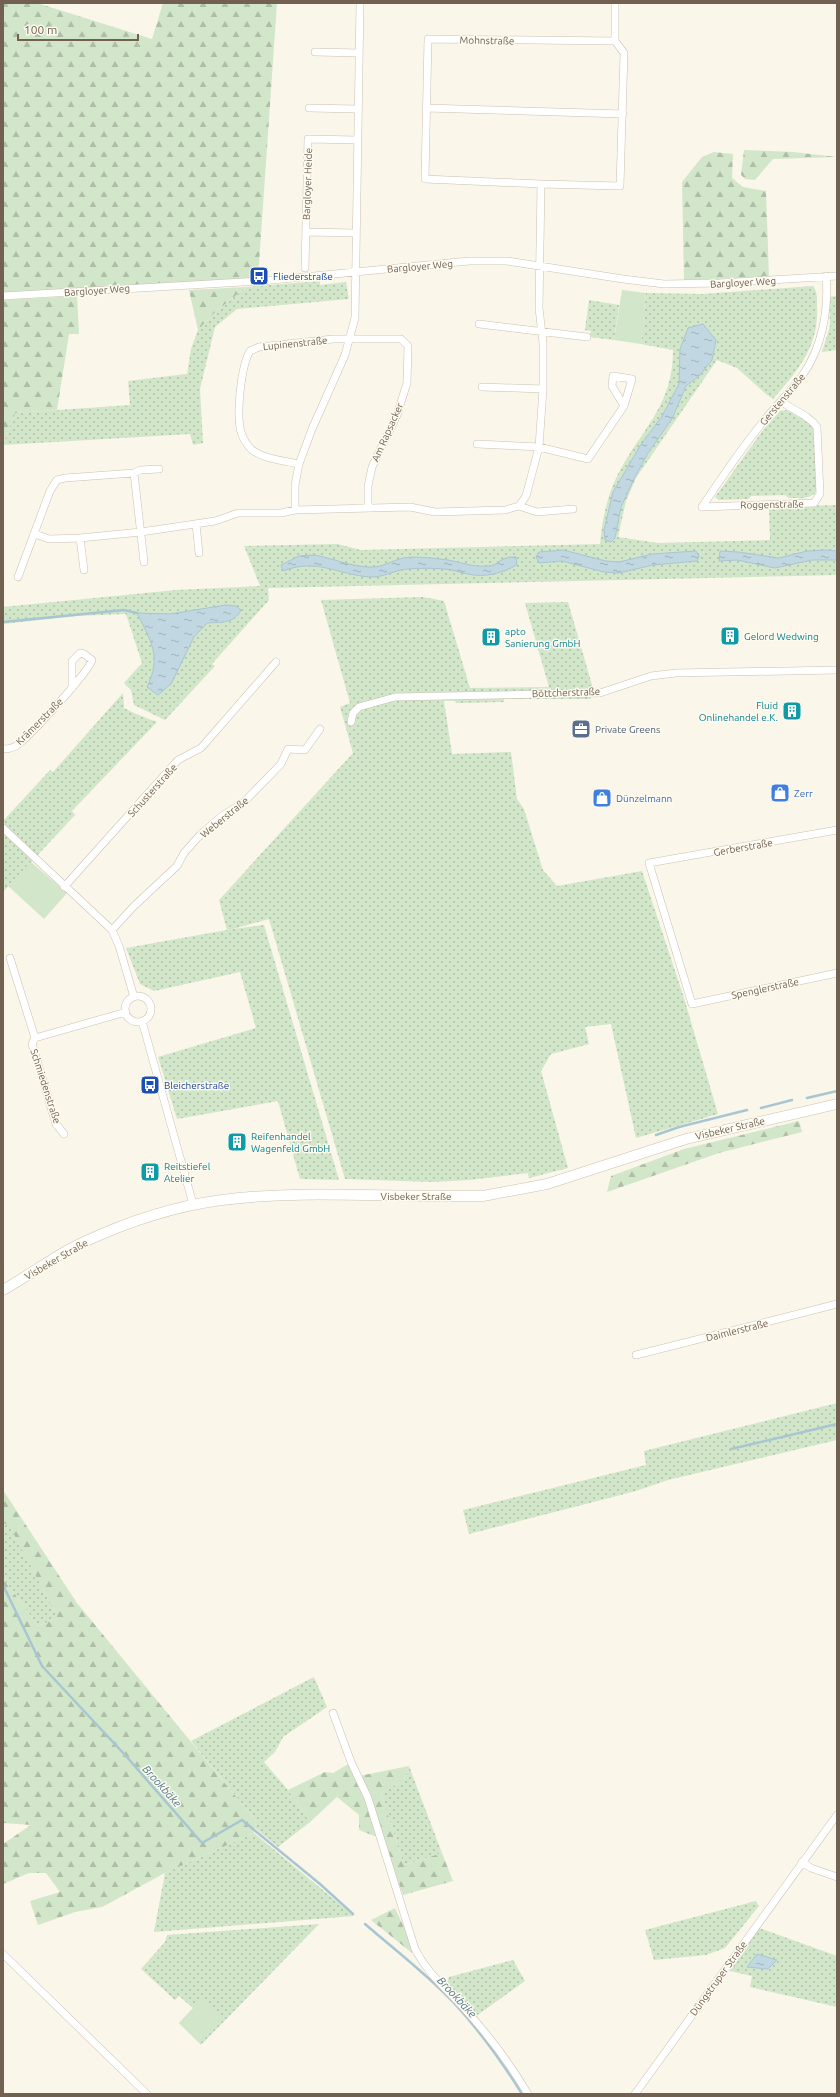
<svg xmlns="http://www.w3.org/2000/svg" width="840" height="2097" font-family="Ubuntu,sans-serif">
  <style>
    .grass { fill: url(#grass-dots); fill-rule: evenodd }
    .forest { fill: url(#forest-firs) }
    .park { fill: #d2e6ca }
    .water { fill: url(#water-ripples); stroke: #a8c6d2 }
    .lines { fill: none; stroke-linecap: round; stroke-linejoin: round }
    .stream { stroke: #a8c6d2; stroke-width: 2.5 }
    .street-casing { stroke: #cbc0b1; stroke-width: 8 }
    .secondary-casing { stroke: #cdc1af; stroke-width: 11 }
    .street { stroke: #fff; stroke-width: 7 }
    .secondary { stroke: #fff; stroke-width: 10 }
    .labels { text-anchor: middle; stroke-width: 3; stroke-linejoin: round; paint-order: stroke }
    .street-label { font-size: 10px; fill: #726150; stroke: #fdfaf0 }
    .transit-label { font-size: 10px; fill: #164399; stroke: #fdfaf0; text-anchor: start }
    .culture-label { font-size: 10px; fill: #0d838f; stroke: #fdfaf0; text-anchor: start }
    .service-label { font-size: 10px; fill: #4e5e75; stroke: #fdfaf0; text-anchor: start }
    .shop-label { font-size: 10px; fill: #366cbe; stroke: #fdfaf0; text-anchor: start }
    .water-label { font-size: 11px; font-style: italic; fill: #507889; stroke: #fdfaf0 }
  </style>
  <defs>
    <pattern id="grass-dots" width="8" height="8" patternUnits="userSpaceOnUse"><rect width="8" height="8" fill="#d2e6ca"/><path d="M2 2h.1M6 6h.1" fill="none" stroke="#afbea6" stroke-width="1.8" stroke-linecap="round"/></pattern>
    <pattern id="forest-firs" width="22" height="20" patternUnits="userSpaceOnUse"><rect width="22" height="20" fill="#d2e6ca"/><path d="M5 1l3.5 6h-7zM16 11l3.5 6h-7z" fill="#afbea6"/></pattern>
    <pattern id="water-ripples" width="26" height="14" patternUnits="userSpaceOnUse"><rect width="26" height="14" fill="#c1d8e2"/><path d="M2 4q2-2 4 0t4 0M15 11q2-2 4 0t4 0" fill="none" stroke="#a1b3ba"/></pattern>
  </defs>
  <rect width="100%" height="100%" fill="#faf6ea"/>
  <!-- grass -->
  <path class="grass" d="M320 281V285L346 282 349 299 237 309 215 327 200 389 203 443 193 445 190 434 3 445 15 413 130 405 128 381 187 374 191 349 198 330 213 314 246 287Z
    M813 286C818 292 817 300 817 307 819 346 798 371 773 399L766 394 737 368 717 360 636 478 626 501 618 537 658 543 770 540 769 507 837 505V575L268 588 269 600 212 664 215 666 165 720 134 705 131 690 124 683 142 663 126 614 77 616 3 624V607L176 590 260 586 244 546 337 544 361 550 600 544C602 520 607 496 618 474 642 428 673 406 673 350L641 344 646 293 703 294ZM680 349 699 376 686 386 672 419 648 453 635 477 621 507 615 538 613 492 640 446 662 416 679 384Z
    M837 288V350L822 352 830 326 829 297 836 296Z
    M589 300 619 305 614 340 590 337 591 331 585 330Z
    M786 410 811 423 814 429 817 491C810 500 799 498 789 498L785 495 751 496 748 499 719 500 715 497 763 430 780 411Z
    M423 597 444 601 470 688 549 687 525 603 568 602 592 685 591 699H504V702L456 703 455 701H444L452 754 511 752 517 799 524 809 543 870 557 886 642 871 684 998 718 1114 636 1138 611 1024 585 1027 589 1044 551 1054 541 1071 568 1168 529 1178 528 1173 469 1180 432 1182 345 1179 269 919 233 929 264 925 339 1180 300 1179 278 1101 177 1119 158 1057 256 1028 240 972 154 991 140 984 126 948 227 930 219 900 353 753 340 707 350 703 321 600Z
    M123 693 124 708 136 714 157 722 72 811 75 815 3 892V821L50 770 53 772Z
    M837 1403V1440L668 1480 636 1491 469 1534 463 1510 646 1465 644 1451Z
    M3 1523 9 1524 58 1618 38 1626 3 1578Z
    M314 1677 327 1707 283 1737 275 1752 264 1762 288 1790 310 1822 278 1847 255 1828 256 1821 191 1741Z
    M409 1766 442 1853 404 1865 381 1793 404 1780Z
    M254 1833 354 1916 154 1932 165 1873Z
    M756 1901 759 1906 725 1948 706 1955 654 1960 645 1930Z
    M319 1924 201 2045 179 2023 193 2008 179 1996 175 2000 141 1969 165 1942 167 1935Z
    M759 1928 837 1956V2007L750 1987 752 1976 730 1971Z
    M513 1960 525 1981 476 2016 446 1985 449 1977Z"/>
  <!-- forest -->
  <path class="forest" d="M3 3H37L152 39 163 3H277L258 278 3 293Z
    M744 150 793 152 837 157 773 159 755 180 745 179 741 175Z
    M714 152 733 154 732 178 743 187 766 191 769 277 684 280 682 182 702 157Z
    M246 287 213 314 198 330 189 290Z
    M77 296 79 334H69L57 410 15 413 3 445V300Z
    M799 1121 802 1132 719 1153 607 1192 611 1176 684 1149Z
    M3 1490 77 1603 256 1821 254 1833 165 1873 102 1907 75 1912 38 1925 30 1901 60 1892 46 1873H29L3 1884V1844L31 1825 3 1823V1578L38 1626 58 1618 9 1525 3 1523Z
    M350 1763 366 1799 377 1837 359 1830V1815L337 1797 310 1822 288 1790 325 1772 333 1773Z
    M409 1766 404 1780 381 1793 404 1865 442 1853 453 1881 403 1895 369 1798 359 1776Z
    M395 1908 413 1947 412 1953 371 1920Z"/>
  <!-- park -->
  <path class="park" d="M622 290 646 293 641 344 614 340Z
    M31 862 67 893 44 919 8 886Z
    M202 1999 224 2019 200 2043 179 2023Z"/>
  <!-- water -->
  <path class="water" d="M703 324 716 340 712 360 699 376 686 386 672 419 648 453 635 477 621 507 615 538 611 542 605 540 604 530 613 492 640 446 662 416 679 384 680 349 688 328Z
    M563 550 606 561 619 562 652 554 696 551 699 556 697 561 653 565 619 573 604 572 562 561 539 563 536 557 539 552Z
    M827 550 837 551V560H812L775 568 737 560 719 561 720 551 738 552 779 558 807 551Z
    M314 555C332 558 349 566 368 567 383 568 390 561 403 558 414 556 429 558 440 559 457 560 471 568 488 566 499 566 499 556 516 557L517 565C502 573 485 578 468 574 460 573 452 569 444 569 432 568 419 568 407 569 394 570 383 578 369 577 336 574 317 558 283 571L281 565 299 556Z
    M226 605 236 606 241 610C234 624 221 622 207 623L194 637 171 684 158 695 147 687C162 656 151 642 137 613L170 614Z
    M757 1954 777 1960 768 1969 747 1967Z"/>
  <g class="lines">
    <!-- stream -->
    <path class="stream" d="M3 622 124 610 137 613
      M807 1098 837 1091
      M761 1108 792 1100
      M656 1135 679 1127 747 1110
      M731 1449 837 1424
      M3 1585 42 1666 126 1756 202 1843 242 1820 320 1884 353 1914
      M365 1924C395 1950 427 1974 454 2003 480 2031 502 2062 522 2094"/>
    <!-- street casing -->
    <g class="street-casing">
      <path id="street" d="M315 52 359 53
        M309 108 357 109
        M426 108 623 114
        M541 184 425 179 428 39 615 41
        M306 232 355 233
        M305 268 308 139 357 140
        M3 296 262 281 469 261H507L623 279 664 284 720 283 837 276
        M479 324 587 337
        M482 387 543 389
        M477 444 539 447 588 459 624 406 632 379 613 376 612 386 624 406
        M299 464C285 461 264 459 252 450 247 445 243 439 241 432 236 414 241 366 250 351L259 347 333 339H401L408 346 407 383 397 415 372 467 368 486V508
        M134 473 140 470 159 469
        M519 506 526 496 539 447 543 389V343L539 308 541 184 620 186 624 53 615 41V5
        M519 506 537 512 573 509
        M702 507C720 480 738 453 759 427 772 409 789 394 802 376 822 348 829 310 826 276
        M702 507 814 503 820 494 817 427C809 415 792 410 781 401
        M295 510V485L299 464 312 429 345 355 355 318 360 3
        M196 524 199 553
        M35 534 49 539 80 538 141 532 215 521 238 513H281L295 510 410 507 435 512 505 510 519 506
        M80 538 84 570
        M18 577 50 491 57 480 65 478 134 473 144 562
        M351 722 353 713 359 707 395 697 600 693 651 676 676 673 837 670
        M3 749C9 749 16 747 20 743 33 732 88 673 92 660L84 654 80 653 72 661V688
        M3 828 112 930 119 946 134 997
        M837 830 649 863 692 1004 837 973
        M64 887 178 760 201 748 276 662
        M112 930 134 906 177 866 184 853 200 835 222 816 244 802 281 764 288 749 305 750 320 729
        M10 958 35 1038 32 1044 56 1124 64 1134
        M125 1009a13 13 0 1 1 26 0a13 13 0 1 1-26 0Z
        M142 1021 193 1204
        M35 1038 126 1012
        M636 1355 837 1304
        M333 1713 351 1762 368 1798 415 1949C428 1974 443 1985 462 2006 487 2033 509 2062 528 2094
        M802 1862 811 1868 837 1877
        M3 1954 147 2094
        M635 2094 837 1815"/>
    </g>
    <!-- secondary casing -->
    <g class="secondary-casing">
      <path id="secondary" d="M3 1290C30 1275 55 1255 84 1242 127 1222 175 1206 222 1200 299 1190 378 1197 455 1196H483L547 1184 686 1139 837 1104"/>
    </g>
    <!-- street -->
    <use href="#street" class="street"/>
    <!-- secondary -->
    <use href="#secondary" class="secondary"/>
  </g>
  <!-- icons -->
  <defs>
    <g id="bus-square" transform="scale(1)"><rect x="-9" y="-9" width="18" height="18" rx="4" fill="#1a4fb4" stroke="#fdfaf0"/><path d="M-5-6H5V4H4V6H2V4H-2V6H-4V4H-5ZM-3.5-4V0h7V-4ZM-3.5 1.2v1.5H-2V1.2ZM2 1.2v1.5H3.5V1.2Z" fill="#fff"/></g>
    <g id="building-square" transform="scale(1)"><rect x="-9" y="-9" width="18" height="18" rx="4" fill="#0f9aa8" stroke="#fdfaf0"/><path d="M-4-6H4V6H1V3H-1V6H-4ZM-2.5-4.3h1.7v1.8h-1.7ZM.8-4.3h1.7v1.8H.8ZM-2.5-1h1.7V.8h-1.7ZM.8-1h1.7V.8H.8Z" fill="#fff"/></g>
    <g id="office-square" transform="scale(1)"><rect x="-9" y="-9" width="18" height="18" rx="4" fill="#5c6f8a" stroke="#fdfaf0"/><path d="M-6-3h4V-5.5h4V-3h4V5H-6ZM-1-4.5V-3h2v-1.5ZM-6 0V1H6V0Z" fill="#fff"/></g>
    <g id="shop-square" transform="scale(1)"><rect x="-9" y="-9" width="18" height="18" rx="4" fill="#3f7fe0" stroke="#fdfaf0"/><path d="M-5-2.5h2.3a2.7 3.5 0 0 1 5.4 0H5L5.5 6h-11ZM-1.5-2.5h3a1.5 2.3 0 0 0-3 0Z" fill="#fff"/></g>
  </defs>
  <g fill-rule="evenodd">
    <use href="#bus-square" x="259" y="276"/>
    <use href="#building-square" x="730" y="636"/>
    <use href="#building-square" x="491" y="637"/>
    <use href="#building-square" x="792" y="711"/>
    <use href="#office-square" x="581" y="729"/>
    <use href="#shop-square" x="780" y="793"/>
    <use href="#shop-square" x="602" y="798"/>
    <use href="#bus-square" x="150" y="1085"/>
    <use href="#building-square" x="237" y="1142"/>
    <use href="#building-square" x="150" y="1172"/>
  </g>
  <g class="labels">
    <!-- street labels -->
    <g class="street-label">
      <text transform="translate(487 40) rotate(1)" y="4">Mohnstraße</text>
      <text transform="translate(307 184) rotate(-88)" y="4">Bargloyer Heide</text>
      <text transform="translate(420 266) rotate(-5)" y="4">Bargloyer Weg</text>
      <text transform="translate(743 282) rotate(-3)" y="4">Bargloyer Weg</text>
      <text transform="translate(97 290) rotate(-4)" y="4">Bargloyer Weg</text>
      <text transform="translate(295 343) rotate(-6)" y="4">Lupinenstraße</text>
      <text transform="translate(782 399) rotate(-50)" y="4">Gerstenstraße</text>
      <text transform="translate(387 432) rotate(-66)" y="4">Am Rapsacker</text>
      <text transform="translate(772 504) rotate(-1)" y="4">Roggenstraße</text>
      <text transform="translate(566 692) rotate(-2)" y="4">Böttcherstraße</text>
      <text transform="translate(39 721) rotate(-45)" y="4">Krämerstraße</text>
      <text transform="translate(152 790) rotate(-48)" y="4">Schusterstraße</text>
      <text transform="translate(224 817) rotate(-39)" y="4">Weberstraße</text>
      <text transform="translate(743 847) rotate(-10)" y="4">Gerberstraße</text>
      <text transform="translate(765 988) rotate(-12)" y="4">Spenglerstraße</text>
      <text transform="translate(46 1086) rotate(72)" y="4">Schmiedenstraße</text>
      <text transform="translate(730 1128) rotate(-13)" y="4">Visbeker Straße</text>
      <text x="416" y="1200">Visbeker Straße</text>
      <text transform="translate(56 1259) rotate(-30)" y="4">Visbeker Straße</text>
      <text transform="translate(737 1330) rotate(-14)" y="4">Daimlerstraße</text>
      <text transform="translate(718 1978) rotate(-54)" y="4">Düngstruper Straße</text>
    </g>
    <!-- transit labels -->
    <g class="transit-label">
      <text x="273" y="280">Fliederstraße</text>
      <text x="164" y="1089">Bleicherstraße</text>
    </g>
    <!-- culture labels -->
    <g class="culture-label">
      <text x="505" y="635">apto<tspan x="505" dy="12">Sanierung GmbH</tspan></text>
      <text x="744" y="640">Gelord Wedwing</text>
      <text x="778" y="709" text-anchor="end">Fluid<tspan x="778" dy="12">Onlinehandel e.K.</tspan></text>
      <text x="251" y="1140">Reifenhandel<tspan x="251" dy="12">Wagenfeld GmbH</tspan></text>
      <text x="164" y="1170">Reitstiefel<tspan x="164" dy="12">Atelier</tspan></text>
    </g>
    <!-- service labels -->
    <g class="service-label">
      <text x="595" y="733">Private Greens</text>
    </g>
    <!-- shop labels -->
    <g class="shop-label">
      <text x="794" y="797">Zerr</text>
      <text x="616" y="802">Dünzelmann</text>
    </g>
    <!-- water labels -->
    <g class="water-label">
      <text transform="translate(162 1786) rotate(48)" y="4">Brookbäke</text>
      <text transform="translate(457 1997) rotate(47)" y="4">Brookbäke</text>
    </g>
  </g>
  <!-- border -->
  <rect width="840" height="2097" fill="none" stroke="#726150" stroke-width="8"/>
  <!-- scale -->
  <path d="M18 34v6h120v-6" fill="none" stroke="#726150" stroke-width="2"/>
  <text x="24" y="34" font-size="12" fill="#726150" stroke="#fdfaf0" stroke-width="3" paint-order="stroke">100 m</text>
</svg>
